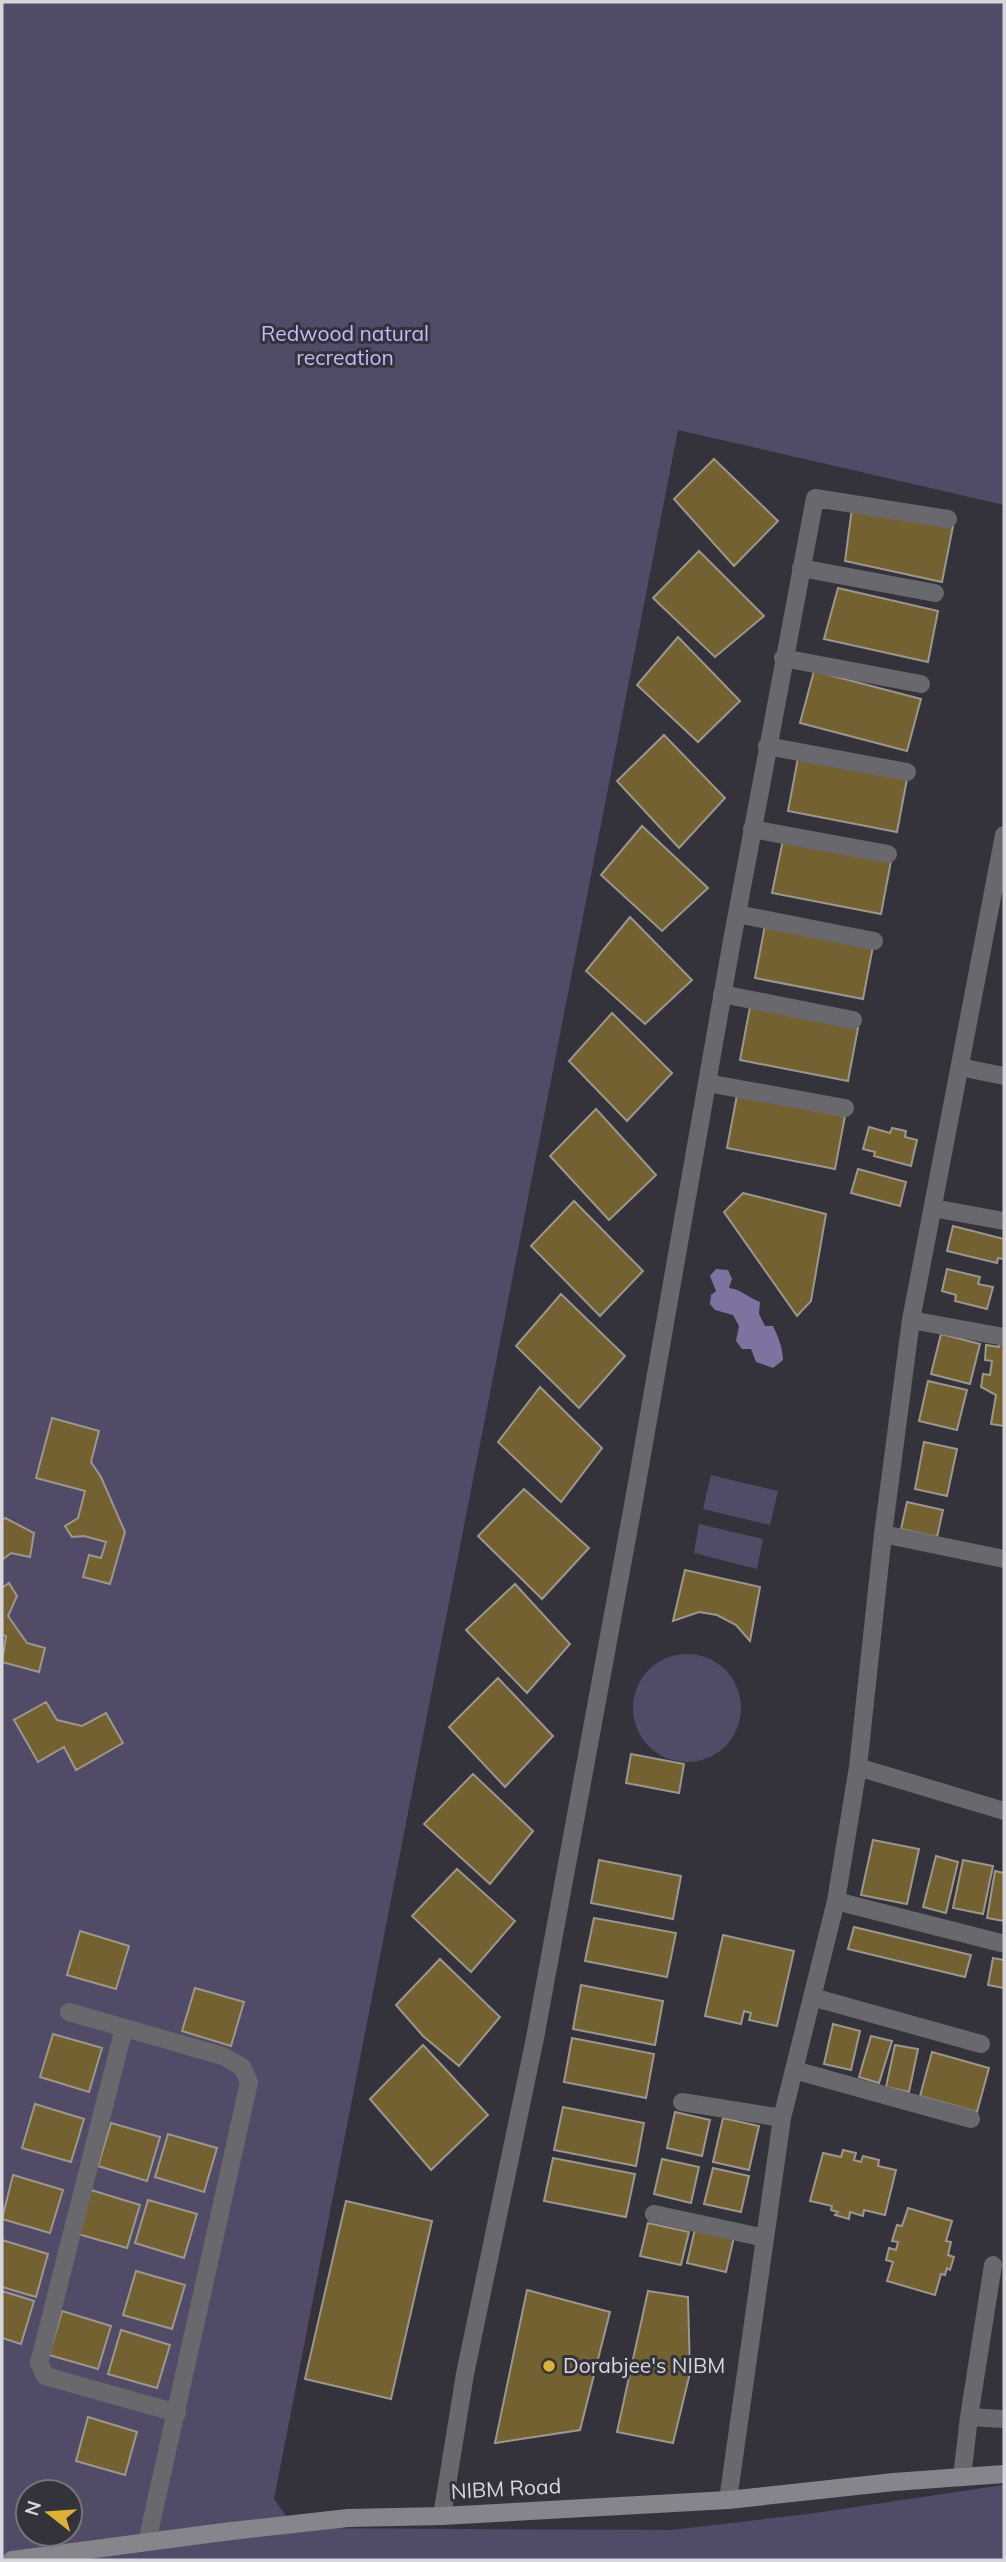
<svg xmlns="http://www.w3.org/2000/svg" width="1006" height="2562" font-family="Mulish,sans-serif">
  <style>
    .green { fill: #524b67; fill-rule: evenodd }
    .water { fill: #7d72a0 }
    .building { fill: #746131; stroke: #9c978d; stroke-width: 2 }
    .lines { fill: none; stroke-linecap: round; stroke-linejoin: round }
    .minor { stroke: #69686d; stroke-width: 18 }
    .secondary { stroke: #86858c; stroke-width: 18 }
    .poi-dot { fill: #ddb133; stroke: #34333b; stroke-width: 2.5 }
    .labels { text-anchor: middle; stroke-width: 6; stroke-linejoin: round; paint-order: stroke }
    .park-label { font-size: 21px; fill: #c7b6fd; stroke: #34333b }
    .poi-label { font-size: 21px; fill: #d7d6dc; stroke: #34333b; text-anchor: start }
    .street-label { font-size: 21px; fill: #d7d6dc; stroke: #34333b }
  </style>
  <rect width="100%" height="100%" fill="#34333b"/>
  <!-- green -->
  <path class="green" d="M2 2H1004V505L678 430 274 2499 295 2528 671 2530 808 2514 1004 2485V2560H2ZM28 2492H70V2534H28Z
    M711 1475 778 1491 770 1525 703 1509Z
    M699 1524 763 1539 757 1569 694 1553Z
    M633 1708a54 54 0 1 1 108 0a54 54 0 1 1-108 0Z"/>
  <!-- water -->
  <path class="water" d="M716 1269 728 1270 732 1279 729 1288C740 1289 749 1298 760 1302L759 1314 765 1326H773C778 1336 783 1349 783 1360L773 1368 756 1362 751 1349H742L736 1341 739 1326 733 1315 715 1310 710 1304 711 1295 716 1291 710 1276Z"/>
  <!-- building -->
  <path class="building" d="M714 459 778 521 734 566 674 499Z
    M852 508 953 526 942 582 845 561Z
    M699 551 764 616 715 657 653 598Z
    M838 588 938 611 928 662 824 639Z
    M678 637 740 701 698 742 637 685Z
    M814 671 921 699 907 751 800 723Z
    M664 735 725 798 679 848 617 781Z
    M798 758 907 779 897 832 788 811Z
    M642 826 708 888 662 931 601 875Z
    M783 840 891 861 881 914 772 893Z
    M630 917 692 980 645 1024 586 971Z
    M765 925 873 946 863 999 755 978Z
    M750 1007 858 1028 848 1081 740 1060Z
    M612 1013 672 1073 627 1121 569 1061Z
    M737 1095 845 1116 835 1169 727 1148Z
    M596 1109 656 1175 609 1220 550 1156Z
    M869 1127 890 1133 892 1128 906 1131 905 1137 917 1140 911 1166 874 1156 875 1152 863 1149Z
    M858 1169 906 1182 900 1206 851 1193Z
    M743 1193 826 1214 811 1301 797 1316 724 1212Z
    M574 1201 643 1271 600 1316 531 1246Z
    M953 1226 1004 1239V1259L998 1258 997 1263 947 1251Z
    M947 1269 980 1277 978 1284 993 1287 987 1309 955 1301 956 1295 942 1291Z
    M561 1294 625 1356 579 1408 516 1346Z
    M941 1334 980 1344 970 1384 931 1374Z
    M1000 1341H1004V1426L991 1424 996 1395 981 1387 983 1374 990 1375 992 1361 985 1360 986 1345 999 1347Z
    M928 1381 967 1390 957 1430 919 1421Z
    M540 1387 602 1448 561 1502 498 1442Z
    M52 1418 99 1431 91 1462 101 1477 125 1532 110 1584 83 1577 89 1555 101 1558 106 1542 84 1536 72 1537 65 1526 78 1518 85 1491 36 1478Z
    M924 1442 957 1449 947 1496 915 1489Z
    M524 1489 589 1548 542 1599 478 1536Z
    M907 1502 943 1510 937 1537 901 1529Z
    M5 1518 34 1533 30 1557 11 1553 2 1560V1520Z
    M685 1570 760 1587 750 1641 736 1625 717 1615 699 1612 673 1621Z
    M9 1583 17 1596 8 1616 27 1643 45 1648 39 1672 2 1662 6 1636 2 1635V1588Z
    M515 1584 570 1644 527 1693 466 1630Z
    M498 1678 553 1736 505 1787 449 1727Z
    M46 1702 57 1720 82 1726 106 1713 123 1743 76 1770 64 1747 38 1762 14 1720Z
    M631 1754 684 1764 679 1793 626 1783Z
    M473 1774 533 1831 490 1884 424 1824Z
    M873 1840 919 1849 907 1904 861 1895Z
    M936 1856 958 1862 946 1913 923 1907Z
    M599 1860 681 1876 673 1919 591 1903Z
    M963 1860 993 1866 983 1914 953 1908Z
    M457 1869 515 1921 471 1972 412 1916Z
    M995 1871 1004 1873V1921L987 1918Z
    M594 1918 676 1933 667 1977 585 1961Z
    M854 1927 971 1955 965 1977 848 1949Z
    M80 1931 129 1946 116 1989 67 1975Z
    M723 1935 794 1951 777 2026 749 2020 751 2013 744 2011 741 2024 705 2016Z
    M993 1958 1004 1960V1988L988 1985Z
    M440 1959 500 2017 459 2066 423 2036 396 2005Z
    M581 1985 663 2001 655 2045 573 2029Z
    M195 1988 244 2002 231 2046 182 2031Z
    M833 2024 860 2031 851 2070 824 2064Z
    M53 2034 102 2048 89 2092 40 2077Z
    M871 2036 892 2041 879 2083 859 2077Z
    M572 2038 654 2054 646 2098 564 2082Z
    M423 2045 488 2115 431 2170 370 2099Z
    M895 2045 918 2049 909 2092 886 2087Z
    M932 2052 989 2068 977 2112 920 2096Z
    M35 2104 84 2119 71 2162 22 2148Z
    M563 2107 644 2123 636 2166 554 2150Z
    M675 2112 710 2120 702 2156 667 2148Z
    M723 2118 759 2126 749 2170 713 2162Z
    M111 2123 160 2137 147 2181 98 2166Z
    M168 2134 217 2148 204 2192 155 2177Z
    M843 2150 856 2153 854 2160 861 2162 863 2156 879 2160 878 2166 896 2170 885 2215 864 2210 863 2216 850 2212 849 2219 835 2215 838 2212 831 2210 832 2206 810 2201 823 2153 841 2157Z
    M553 2158 635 2174 626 2217 544 2201Z
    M662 2159 699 2167 691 2203 654 2194Z
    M713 2168 749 2176 741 2212 704 2204Z
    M13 2175 63 2190 50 2233 2 2219Z
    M91 2190 140 2205 127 2248 78 2234Z
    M148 2200 197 2214 184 2258 135 2243Z
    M346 2201 432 2221 391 2399 305 2379Z
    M908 2208 952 2221 946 2241 951 2242 948 2255 954 2257 950 2270 947 2268 945 2275 941 2274 935 2295 887 2281 893 2262 886 2260 889 2248 896 2250 898 2242 892 2241 897 2225 902 2226Z
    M648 2223 689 2232 681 2265 640 2256Z
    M695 2229 734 2237 726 2272 687 2263Z
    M2 2240 48 2254 36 2297 2 2287Z
    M136 2271 185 2285 172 2329 123 2315Z
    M527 2290 610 2312 580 2430 495 2443Z
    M2 2291 34 2301 21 2344 2 2338Z
    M648 2291 688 2297 690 2373 673 2443 617 2432Z
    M62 2311 111 2326 98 2369 49 2355Z
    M121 2330 170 2345 157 2388 108 2374Z
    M88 2417 137 2432 125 2475 76 2461Z"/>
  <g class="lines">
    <!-- minor -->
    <path class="minor" d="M801 568 935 593
      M783 658 921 684
      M767 746 907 772
      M752 829 888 854
      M737 914 874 941
      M722 994 853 1020
      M960 1067 1004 1076
      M707 1083 845 1108
      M933 1208 1004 1221
      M911 1320 1004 1337
      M883 1534 1004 1559
      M858 1767 1004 1811
      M836 1901 1001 1943
      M812 1997 981 2044
      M69 2012 223 2056 242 2067 249 2082 147 2542
      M124 2028 39 2363 45 2376 177 2413
      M794 2070 971 2119
      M682 2102 782 2118
      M654 2214 765 2238
      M969 2417 1004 2419
      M962 2477 969 2417 993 2265
      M728 2500 782 2118 836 1901 858 1767 883 1534 911 1320 1004 835
      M442 2516 465 2374 535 2038 634 1500 731 946 815 498 948 519"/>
    <!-- secondary -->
    <path class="secondary" d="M12 2560 231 2531 348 2518 442 2516 728 2500 894 2482 1004 2474"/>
  </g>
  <!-- markers -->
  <circle class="poi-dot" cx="549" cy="2366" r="7"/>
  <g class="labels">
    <!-- park labels -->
    <g class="park-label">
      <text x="345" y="341">Redwood natural<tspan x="345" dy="24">recreation</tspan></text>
    </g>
    <!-- poi labels -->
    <g class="poi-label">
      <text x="563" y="2373">Dorabjee's NIBM</text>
    </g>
    <!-- street labels -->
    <g class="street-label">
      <text transform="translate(506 2489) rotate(-3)" y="7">NIBM Road</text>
    </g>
  </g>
  <!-- border -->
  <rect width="1006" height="2562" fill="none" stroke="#d7d6dc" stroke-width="7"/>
  <!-- north arrow -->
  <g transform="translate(49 2513) rotate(287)"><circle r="33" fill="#34333b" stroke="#75747b" stroke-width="2"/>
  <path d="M0-5L12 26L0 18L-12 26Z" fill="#ddb133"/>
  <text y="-10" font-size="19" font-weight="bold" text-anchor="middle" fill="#d7d6dc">N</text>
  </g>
</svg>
